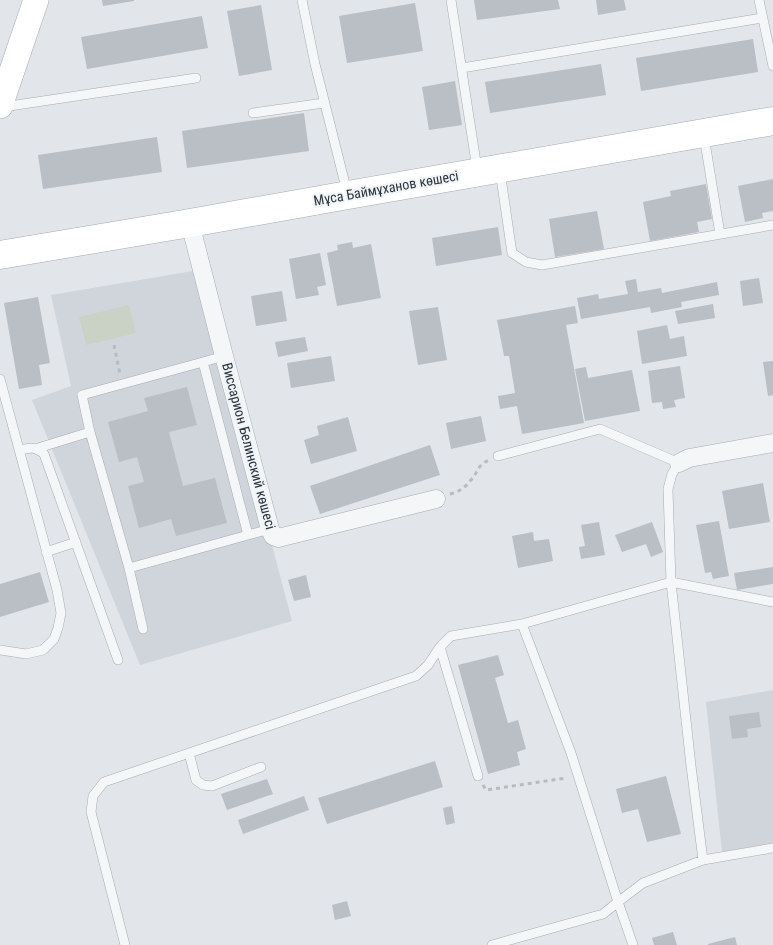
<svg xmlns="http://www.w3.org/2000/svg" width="773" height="945" font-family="'Roboto Condensed',sans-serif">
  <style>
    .built { fill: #d0d5db }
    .green { fill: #c9d2c4 }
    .building { fill: #b9bfc5 }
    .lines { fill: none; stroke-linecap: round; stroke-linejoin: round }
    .lane-casing { stroke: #a7acb3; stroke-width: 10 }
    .street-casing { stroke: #a7acb3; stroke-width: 19 }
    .secondary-casing { stroke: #a7acb3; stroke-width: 26 }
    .primary-casing { stroke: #a2abb4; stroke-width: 29 }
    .path { stroke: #b8bcc0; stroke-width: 3; stroke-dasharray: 4 4; stroke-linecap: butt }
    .lane { stroke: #f4f6f8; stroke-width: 9 }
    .street { stroke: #f4f6f8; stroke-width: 18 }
    .secondary { stroke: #fff; stroke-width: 25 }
    .primary { stroke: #fff; stroke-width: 28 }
    .labels { text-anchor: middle; stroke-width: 4; stroke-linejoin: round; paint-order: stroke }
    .street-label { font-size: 14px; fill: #2b343f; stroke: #f1f4f6 }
  </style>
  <rect width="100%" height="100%" fill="#e2e5e9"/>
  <!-- built -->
  <path class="built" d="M199 270 292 621 140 665 32 400 71 386 51 295Z
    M773 690V843L722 852 706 702Z"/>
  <!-- green -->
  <path class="green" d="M129 305 136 333 86 345 79 317Z"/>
  <!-- building -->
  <path class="building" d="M102 0H134V1L103 6Z
    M474 0H558L560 9 477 20Z
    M596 0H624L626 10 598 15Z
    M415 3 423 51 347 63 339 16Z
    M261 5 272 70 239 76 227 11Z
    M202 16 208 48 87 69 81 37Z
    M753 39 758 72 641 91 636 58Z
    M601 64 606 95 490 113 485 82Z
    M455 81 462 125 429 130 422 87Z
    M304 113 309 151 187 168 182 131Z
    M157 137 162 172 43 189 38 155Z
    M773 179V211L762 213 763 218 745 222 738 186Z
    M706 184 712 219 697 222 699 232 650 241 643 202 671 196 670 191Z
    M597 211 604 249 555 257 549 219Z
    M498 227 502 255 436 266 432 238Z
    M352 242 353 248 371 244 381 298 337 306 327 253 338 250 337 245Z
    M320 253 326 285 317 287 319 295 296 299 289 259Z
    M759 278 763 303 743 306 740 281Z
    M636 279 638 292 661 288 662 293 717 282 719 295 681 302 682 307 651 313 650 307 581 319 577 298 598 294 599 299 628 294 625 281Z
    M282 291 287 321 256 326 251 296Z
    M38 297 50 363 39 365 42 385 19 389 4 303Z
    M713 304 715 318 678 324 675 311Z
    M575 306 578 323 566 325 584 423 522 434 517 406 500 409 498 396 515 393 509 356H504L497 320Z
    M438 307 447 360 418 365 409 311Z
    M667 325 670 339 684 336 687 356 642 364 637 331Z
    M305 337 308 351 278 357 275 342Z
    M331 356 335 381 291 388 287 363Z
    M773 361V395L768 396 763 362Z
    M680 366 685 398 674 400 676 407 663 409 662 402 652 403 648 371Z
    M586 367 588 378 632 370 640 411 585 421 575 369Z
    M187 387 197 425 169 432 183 486 215 478 227 523 176 536 171 519 139 528 128 486 144 482 137 457 119 462 108 422 148 411 144 398Z
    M481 416 486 441 451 449 446 423Z
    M348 417 357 451 311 464 304 440 319 435 317 426Z
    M430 445 440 475 320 514 310 486Z
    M763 483 770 522 729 529 722 491Z
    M719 521 729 576 713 579 711 572 705 573 696 525Z
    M599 522 605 555 581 559 579 547 585 546 581 525Z
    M652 522 663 552 651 557 646 544 622 552 615 535Z
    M533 532 534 541 549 539 553 561 518 568 512 536Z
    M773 567V584L737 590 734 573Z
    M40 572 49 602 0 617V584Z
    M306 575 311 597 294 601 288 580Z
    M498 655 504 675 495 678 508 723 518 720 526 749 517 752 520 765 488 774 458 665Z
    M759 712 761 727 747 729 748 737 732 739 729 716Z
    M435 761 443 787 327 824 318 798Z
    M666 776 681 834 647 842 638 809 622 813 616 789Z
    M267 779 273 794 227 810 221 794Z
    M304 796 309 810 243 834 238 820Z
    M452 806 455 823 446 825 443 808Z
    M347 901 351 916 335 920 332 905Z
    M673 932 677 945H654L652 938Z
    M735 937 737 945H708V944Z"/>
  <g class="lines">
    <!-- lane casing -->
    <g class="lane-casing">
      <path id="lane" d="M302 0 315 64 347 192
        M451 0 477 169
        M759 0 773 66
        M462 68 762 18
        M3 107 196 78
        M253 113 324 103
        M704 136 720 234
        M500 171 512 253 526 262 542 265 773 225
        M203 362 224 356
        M0 379 57 590 61 613 58 628 54 639 43 650 26 654 0 650
        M38 448 90 432 129 568 248 535 203 362 82 395 90 432
        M19 450C31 448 34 446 44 454L118 660
        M498 456 600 429 679 463 672 474 668 489 671 582 691 766 703 860
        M248 535 270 529
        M46 552 76 542
        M129 568 143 629
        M440 647 478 776
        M189 753 196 780 203 785 212 786 261 767
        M125 945 91 812 93 796 104 782 416 676 428 665 440 647 451 636 522 624 671 582 773 602
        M492 945 603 914 618 902 571 753 522 624
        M633 945 618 902 643 883 703 860 773 848"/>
    </g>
    <!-- street casing -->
    <g class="street-casing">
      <path id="street" d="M190 223 224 356 270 529 273 536 278 538 436 499
        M679 463 689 458 773 443"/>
    </g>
    <!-- secondary casing -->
    <g class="secondary-casing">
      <path id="secondary" d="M0 106 36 0"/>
    </g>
    <!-- primary casing -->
    <g class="primary-casing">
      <path id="primary" d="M0 255 190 223 348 195 773 121"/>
    </g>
    <!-- path -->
    <path class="path" d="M114 345 120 374
      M450 494C458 492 465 488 470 481 479 472 476 466 489 460
      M483 785 486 790 566 778"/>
    <!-- lane -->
    <use href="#lane" class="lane"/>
    <!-- street -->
    <use href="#street" class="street"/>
    <!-- secondary -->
    <use href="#secondary" class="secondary"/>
    <!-- primary -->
    <use href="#primary" class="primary"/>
  </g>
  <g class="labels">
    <!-- street labels -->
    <g class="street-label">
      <text transform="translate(386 188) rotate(-10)" y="5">Мұса Баймұханов көшесі</text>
      <text transform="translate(249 446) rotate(75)" y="5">Виссарион Белинский көшесі</text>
    </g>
  </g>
</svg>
